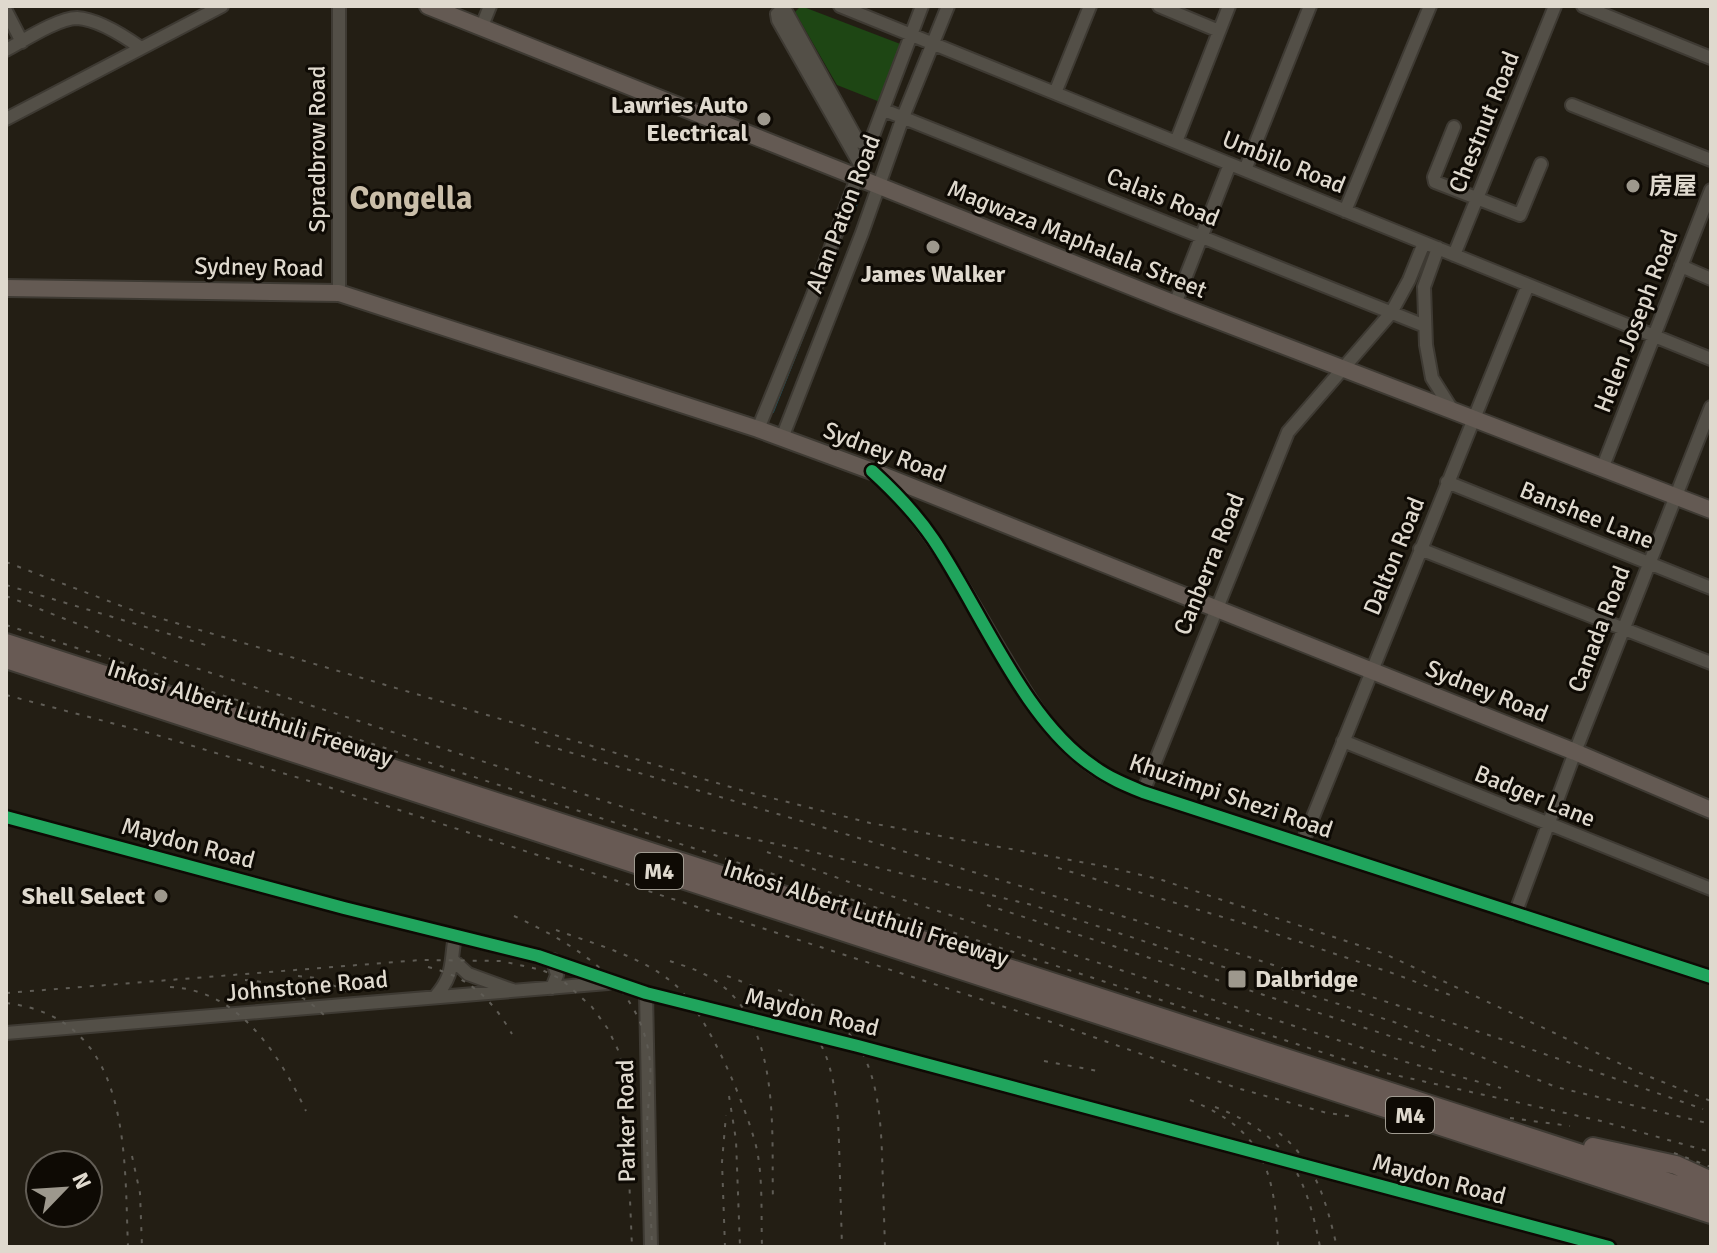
<svg xmlns="http://www.w3.org/2000/svg" width="1717" height="1253" font-family="Signika,'Noto Sans SC',sans-serif">
  <style>
    .green { fill: #1e4614 }
    .lines { fill: none; stroke-linecap: round; stroke-linejoin: round }
    .stream { stroke: #16586a; stroke-width: 2 }
    .minor-casing { stroke: #3e3a33; stroke-width: 16 }
    .major-casing { stroke: #3e3a33; stroke-width: 20 }
    .highway-casing { stroke: #3e3a33; stroke-width: 22 }
    .minor { stroke: #534f47; stroke-width: 12 }
    .major { stroke: #645a53; stroke-width: 16 }
    .highway { stroke: #685a54; stroke-width: 18 }
    .rail { stroke: #5f5c55; stroke-width: 2; stroke-dasharray: 4 8; stroke-linecap: butt }
    .cycleway-casing { stroke: #0e0a04; stroke-width: 17 }
    .cycleway { stroke: #20a55d; stroke-width: 12 }
    .poi-dot { fill: #9d988d; stroke: #0e0a04; stroke-width: 3 }
    .labels { text-anchor: middle; stroke-width: 6; stroke-linejoin: round; paint-order: stroke }
    .shield { fill: #0e0a04; stroke: #a09b91; stroke-width: 2 }
    .shield-label { font-size: 22px; font-weight: bold; fill: #dfd9ce }
    .poi-label { font-size: 24px; font-weight: bold; fill: #dfd9ce; stroke: #0e0a04; text-anchor: end }
    .street-label { font-size: 24px; fill: #dfd9ce; stroke: #0e0a04 }
    .district-label { font-size: 32px; font-weight: bold; fill: #cabea9; stroke: #0e0a04 }
  </style>
  <rect width="100%" height="100%" fill="#231e14"/>
  <!-- green -->
  <path class="green" d="M801 6 903 45 880 102 837 85 795 12Z"/>
  <g class="lines">
    <!-- stream -->
    <path class="stream" d="M852 215 858 201
      M823 287 827 276
      M773 412 816 304"/>
    <!-- minor casing -->
    <g class="minor-casing">
      <path id="minor" d="M339 6V293
        M783 6 856 138 860 142 871 143
        M840 6 1711 359
        M1159 6 1219 31
        M1583 6 1711 58
        M784 8 777 14 778 20 861 166
        M6 11 22 42
        M482 26 490 6
        M6 50C23 41 58 18 77 18 98 19 124 36 141 48
        M1055 93 1090 6
        M1572 105 1711 160
        M884 110 1425 326
        M6 119 222 6
        M1454 127 1434 177 1435 182 1520 215 1541 164
        M1176 142 1229 6
        M1245 170 1310 6
        M1345 211 1430 6
        M1438 248 1424 287 1426 345 1432 378 1451 408
        M1454 255 1555 6
        M1681 266 1711 279
        M1175 304 1230 164
        M758 429 812 297 922 6
        M782 438 862 233 903 117 948 6
        M1602 469 1711 190
        M879 477C933 527 967 595 1005 658 1029 698 1053 740 1093 767 1108 778 1126 785 1143 792L1711 977
        M1447 482 1711 588
        M1420 549 1711 663
        M1343 741 1711 889
        M1143 792 1288 432 1391 313 1409 280 1424 243
        M6 817 344 908 538 956 646 993 858 1046 1609 1247
        M1302 844 1528 285
        M1515 914 1575 752 1711 407
        M454 961 468 974 512 990
        M552 988 557 975 553 960
        M646 993 651 1247
        M435 997C455 974 450 963 455 936
        M6 1033 608 983"/>
    </g>
    <!-- major casing -->
    <g class="major-casing">
      <path id="major" d="M428 6 1175 304 1711 510
        M6 288 339 293 758 429 872 471 1575 752 1711 810"/>
    </g>
    <!-- highway casing -->
    <g class="highway-casing">
      <path id="highway" d="M6 643 1711 1196
        M6 659 1711 1214
        M1593 1147 1676 1165 1711 1181"/>
    </g>
    <!-- minor -->
    <use href="#minor" class="minor"/>
    <!-- major -->
    <use href="#major" class="major"/>
    <!-- highway -->
    <use href="#highway" class="highway"/>
    <!-- rail -->
    <path class="rail" d="M6 562 132 610 744 791 870 823 1108 867 1162 880 1385 954 1640 1073 1711 1101
      M6 585 209 646
      M6 596 168 659 663 820 805 850 1032 905 1394 1022 1556 1087 1711 1124
      M6 625 1386 1073 1601 1121 1711 1152
      M6 695 153 734 319 784 1054 1023 1237 1088 1327 1113 1349 1116
      M535 742 1135 920 1507 1041 1703 1109
      M767 852 857 885 1406 1062 1501 1088
      M1058 868 1246 924 1395 974 1450 995
      M987 905 1436 1051
      M514 916C578 946 642 984 650 1062 652 1084 647 1107 647 1130 647 1169 651 1208 652 1247
      M556 930C594 944 641 956 673 983 706 1010 747 1107 757 1150 763 1181 761 1215 762 1247
      M670 961C681 965 693 968 704 974 783 1014 771 1127 773 1202
      M428 967C469 977 492 999 512 1034
      M298 976 316 978 351 993
      M727 976C819 1009 836 1049 839 1143 840 1178 841 1212 842 1247
      M245 980C277 982 303 994 325 1016
      M170 987C239 990 279 1054 306 1111
      M778 990C864 1019 879 1069 882 1154 883 1185 884 1216 885 1247
      M6 993 421 960 501 961 542 970 561 979 592 1007 608 1029 619 1052 625 1080 632 1247
      M6 1003C132 1018 124 1151 128 1247
      M1044 1061 1098 1071
      M729 1096 736 1140 740 1247
      M1190 1100C1264 1130 1275 1172 1278 1247
      M1215 1107C1286 1134 1306 1174 1320 1247
      M1510 1118 1570 1126
      M1279 1133C1317 1164 1326 1202 1337 1247
      M1674 1153 1711 1167
      M132 1156 140 1193 142 1247
      M725 1247 722 1162 726 1115"/>
    <!-- cycleway casing -->
    <g class="cycleway-casing">
      <path id="cycleway" d="M872 471C895 492 916 514 933 539 980 608 1024 721 1094 767 1109 778 1126 785 1143 792L1711 977
        M6 817 344 908 538 956 646 993 858 1046 1609 1247"/>
    </g>
    <!-- cycleway -->
    <use href="#cycleway" class="cycleway"/>
  </g>
  <!-- markers -->
  <g class="poi-dot">
    <circle cx="764" cy="119" r="8"/>
    <circle cx="1633" cy="186" r="8"/>
    <circle cx="933" cy="247" r="8"/>
    <circle cx="161" cy="896" r="8"/>
    <rect x="1227" y="969" width="20" height="20" rx="4"/>
  </g>
  <g class="labels">
    <!-- shield labels -->
    <g class="shield">
      <rect x="635" y="853" width="48" height="36" rx="6"/>
      <rect x="1386" y="1097" width="48" height="36" rx="6"/>
    </g>
    <g class="shield-label">
      <text x="659" y="879">M4</text>
      <text x="1410" y="1123">M4</text>
    </g>
    <!-- poi labels -->
    <g class="poi-label">
      <text x="748" y="113">Lawries Auto<tspan x="748" dy="28">Electrical</tspan></text>
      <text x="1649" y="194" text-anchor="start">房屋</text>
      <text x="933" y="282" text-anchor="middle">James Walker</text>
      <text x="145" y="904">Shell Select</text>
      <text x="1255" y="987" text-anchor="start">Dalbridge</text>
    </g>
    <!-- street labels -->
    <g class="street-label">
      <text transform="translate(1484 122) rotate(-68)" y="8">Chestnut Road</text>
      <text transform="translate(317 149) rotate(-90)" y="8">Spradbrow Road</text>
      <text transform="translate(1284 162) rotate(22)" y="8">Umbilo Road</text>
      <text transform="translate(1163 197) rotate(22)" y="8">Calais Road</text>
      <text transform="translate(843 214) rotate(-69)" y="8">Alan Paton Road</text>
      <text transform="translate(1077 239) rotate(22)" y="8">Magwaza Maphalala Street</text>
      <text transform="translate(259 267) rotate(1)" y="8">Sydney Road</text>
      <text transform="translate(1636 321) rotate(-69)" y="8">Helen Joseph Road</text>
      <text transform="translate(885 452) rotate(21)" y="8">Sydney Road</text>
      <text transform="translate(1587 515) rotate(22)" y="8">Banshee Lane</text>
      <text transform="translate(1394 556) rotate(-68)" y="8">Dalton Road</text>
      <text transform="translate(1209 564) rotate(-68)" y="8">Canberra Road</text>
      <text transform="translate(1599 629) rotate(-69)" y="8">Canada Road</text>
      <text transform="translate(1487 691) rotate(22)" y="8">Sydney Road</text>
      <text transform="translate(250 713) rotate(18)" y="8">Inkosi Albert Luthuli Freeway</text>
      <text transform="translate(1231 796) rotate(19)" y="8">Khuzimpi Shezi Road</text>
      <text transform="translate(1535 796) rotate(22)" y="8">Badger Lane</text>
      <text transform="translate(188 843) rotate(15)" y="8">Maydon Road</text>
      <text transform="translate(866 913) rotate(18)" y="8">Inkosi Albert Luthuli Freeway</text>
      <text transform="translate(307 986) rotate(-5)" y="8">Johnstone Road</text>
      <text transform="translate(812 1012) rotate(14)" y="8">Maydon Road</text>
      <text transform="translate(626 1121) rotate(-91)" y="8">Parker Road</text>
      <text transform="translate(1439 1179) rotate(15)" y="8">Maydon Road</text>
    </g>
    <!-- district labels -->
    <g class="district-label">
      <text x="411" y="209">Congella</text>
    </g>
  </g>
  <!-- border -->
  <rect width="1717" height="1253" fill="none" stroke="#dfd9ce" stroke-width="16"/>
  <!-- north arrow -->
  <g transform="translate(64 1189) rotate(65)"><circle r="38" fill="#0e0a04" stroke="#625d55" stroke-width="2"/>
  <path d="M0-6L14 30L0 20L-14 30Z" fill="#9d988d"/>
  <text y="-12" font-size="22" font-weight="bold" text-anchor="middle" fill="#dfd9ce">N</text>
  </g>
</svg>
